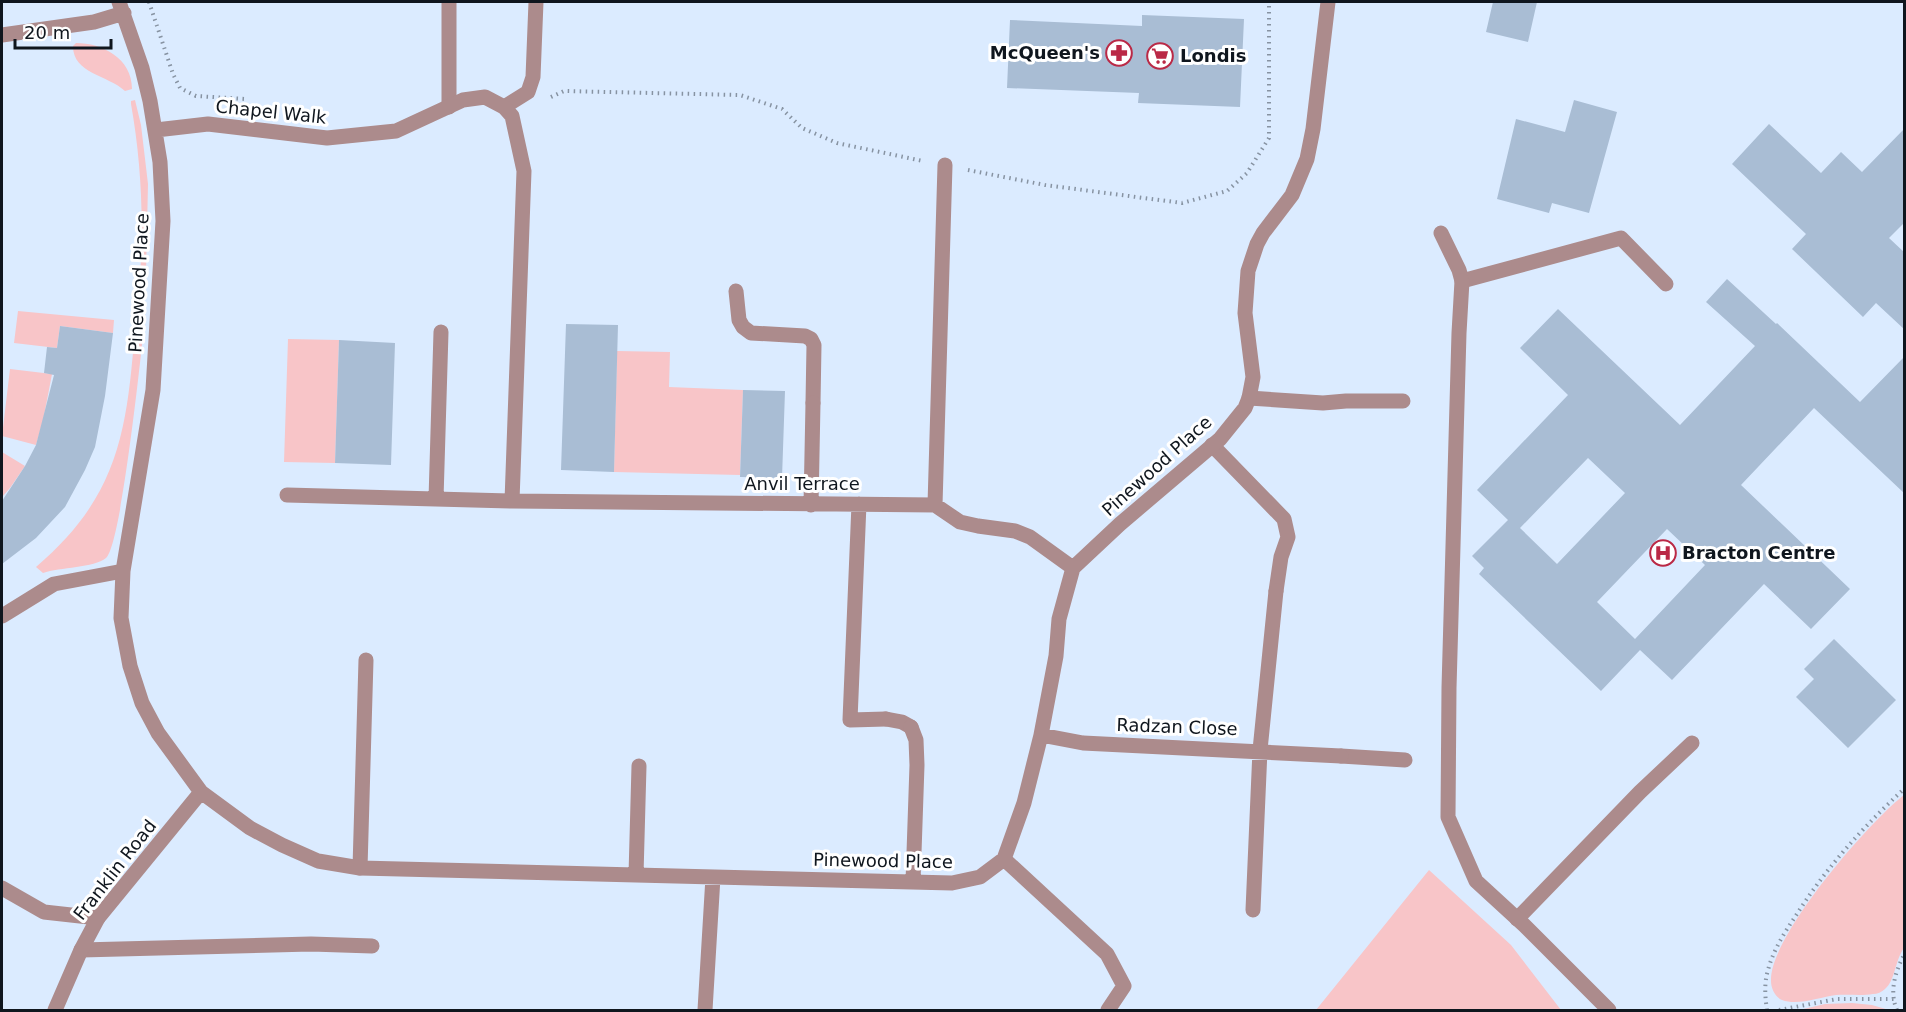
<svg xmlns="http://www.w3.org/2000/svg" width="1906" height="1012" font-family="'DejaVu Sans',sans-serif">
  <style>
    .green { fill: #f8c5c8 }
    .building { fill: #a9bdd4; fill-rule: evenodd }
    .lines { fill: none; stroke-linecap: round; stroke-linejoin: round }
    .path { stroke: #8793a2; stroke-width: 4; stroke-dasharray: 1.5 4.5; stroke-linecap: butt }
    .lane { stroke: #ac8b8c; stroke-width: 15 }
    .street { stroke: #ac8b8c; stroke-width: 15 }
    .labels { text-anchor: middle; stroke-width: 6; stroke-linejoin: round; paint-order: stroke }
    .poi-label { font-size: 18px; font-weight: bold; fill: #0f161e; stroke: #fff; text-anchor: start }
    .street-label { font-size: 18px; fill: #0f161e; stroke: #fff }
  </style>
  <rect width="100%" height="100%" fill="#dbebff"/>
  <!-- green -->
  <path class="green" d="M76 43C102 43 132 58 132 89L125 91C108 75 73 74 73 46Z
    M135 100 141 125 148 184 146 274 141 273 140 275C144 218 141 160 131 104V101Z
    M18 311 114 320 113 333 60 326 57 348 14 343Z
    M144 326C141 356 121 546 106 558 94 568 60 567 43 573L36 567C119 496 127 431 135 328L141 329Z
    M288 339 339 340 335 463 284 462Z
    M617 351 670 352 669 387 743 390 740 475 614 472Z
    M10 369 52 374 43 421 36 445 2 436Z
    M2 452 25 466 10 488 2 497Z
    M1904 795V948C1895 960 1895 981 1885 989 1882 992 1877 994 1873 994 1861 996 1848 994 1836 995 1820 997 1798 1006 1782 1000 1775 997 1771 988 1771 981 1769 937 1869 822 1904 795Z
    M1429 870 1511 945 1561 1010H1316Z
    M1852 1003 1872 1005 1889 1010H1799L1825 1004Z"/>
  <!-- building -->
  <path class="building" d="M1493 2H1537L1528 42 1486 32Z
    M1142 15 1244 19 1240 107 1138 103 1139 93 1007 88 1010 20 1142 26Z
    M1574 100 1617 112 1589 213 1552 203 1549 213 1497 199 1516 119 1565 132Z
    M1769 124 1821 173 1841 152 1862 172 1905 128V222L1889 238 1905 253V330L1876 303 1863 317 1792 249 1806 234 1732 164Z
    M1727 279 1776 324 1777 323 1860 402 1905 356V494L1814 408 1741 485 1850 589 1811 629 1764 584 1672 680 1640 650 1601 691 1479 574 1484 568 1472 556 1508 520 1477 490 1568 395 1520 348 1558 309 1680 425 1755 346 1706 302ZM1588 458 1625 493 1557 564 1520 528ZM1667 529 1705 565 1635 639 1597 602Z
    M566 324 618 325 614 472 561 470Z
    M60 326 113 333 105 396 95 447 85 470 65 507 36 538 2 564V501L25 466 36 445 54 375 44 373 47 347 57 348Z
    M339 340 395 343 391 465 335 463Z
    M743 390 785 391 782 478 740 477Z
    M1834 639 1896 700 1848 748 1796 697 1814 679 1804 669Z"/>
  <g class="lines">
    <!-- path -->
    <path class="path" d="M149 2 173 74 180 88 196 96 245 99
      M551 97 564 91 740 95 782 109 802 128 837 143 923 161
      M968 170 1045 185 1182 203 1227 191 1247 173 1269 138V2
      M1767 1010C1765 997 1764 983 1768 970 1773 951 1784 933 1795 917 1825 869 1863 827 1904 789
      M1779 1010 1837 999H1894
      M1897 1010C1889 992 1895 972 1904 955"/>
    <!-- lane -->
    <path class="lane" d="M449 107V2
      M504 107 528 92 533 77 536 2
      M1441 233 1459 270 1462 281 1621 238 1666 284
      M736 291 739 320 743 327 751 333 805 336 811 339 814 345 813 403
      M1249 398 1323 403 1346 401H1403
      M1212 445 1284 519 1288 537 1281 557 1276 591
      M886 719 902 722 911 727
      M1341 756 1405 760
      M360 868 366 660
      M2 888 44 912 98 918
      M1517 919 1640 792 1692 743
      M81 950 311 944 372 946"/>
    <!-- street -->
    <path class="street" d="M119 2 142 68 150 101 160 162 163 221 153 390 123 571 121 618 130 666 142 703 158 733 201 792 250 828 282 845 318 861 360 868 952 883 980 877 1004 859 1024 803 1041 735 1056 656 1059 619 1073 568 1120 524 1220 439 1245 408 1249 398 1253 377 1245 313 1248 271 1257 244 1263 233 1292 195 1307 159 1313 129 1328 2
      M2 35 94 22 124 13
      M156 130 208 124 327 138 396 131 463 100 485 97 504 107 512 116 524 171 512 501 935 505 960 522 978 526 1015 531 1030 537 1073 568
      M1462 281 1459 333 1449 688 1448 817 1476 881 1524 925 1609 1010
      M287 495 512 501
      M436 499 441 332
      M859 504 850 720 886 719
      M811 505 813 403
      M935 505 945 165
      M2 616 54 584 123 571
      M911 727 916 740 917 765 913 882
      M1041 735 1083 743 1341 756
      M1004 859 1107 954 1124 986 1108 1010
      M636 875 639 766
      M1253 910 1260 750 1276 591
      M55 1010 81 950 98 918 201 792
      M705 1010 713 877"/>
  </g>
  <!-- icons -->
  <defs>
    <g id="pharmacy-ring" transform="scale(1.35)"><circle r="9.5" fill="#fff" stroke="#ba2946" stroke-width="1.5"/><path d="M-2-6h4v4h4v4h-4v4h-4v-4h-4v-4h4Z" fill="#ba2946"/></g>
    <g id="supermarket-ring" transform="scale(1.35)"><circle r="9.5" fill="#fff" stroke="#ba2946" stroke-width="1.5"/><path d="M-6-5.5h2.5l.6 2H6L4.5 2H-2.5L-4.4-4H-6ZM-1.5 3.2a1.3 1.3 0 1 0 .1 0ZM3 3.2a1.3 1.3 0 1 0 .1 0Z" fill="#ba2946"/></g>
    <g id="hospital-ring" transform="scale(1.35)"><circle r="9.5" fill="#fff" stroke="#ba2946" stroke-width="1.5"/><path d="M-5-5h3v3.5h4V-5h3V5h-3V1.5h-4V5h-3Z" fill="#ba2946"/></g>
  </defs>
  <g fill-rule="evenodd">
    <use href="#pharmacy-ring" x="1119" y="53"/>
    <use href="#supermarket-ring" x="1160" y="56"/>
    <use href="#hospital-ring" x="1663" y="553"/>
  </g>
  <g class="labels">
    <!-- poi labels -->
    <g class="poi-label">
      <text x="1100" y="59" text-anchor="end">McQueen's</text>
      <text x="1180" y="62">Londis</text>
      <text x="1682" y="559">Bracton Centre</text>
    </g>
    <!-- street labels -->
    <g class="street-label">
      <text transform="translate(271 112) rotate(6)" y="6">Chapel Walk</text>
      <text transform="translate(139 283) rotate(-87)" y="6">Pinewood Place</text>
      <text transform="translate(1157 466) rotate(-42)" y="6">Pinewood Place</text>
      <text x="802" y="490">Anvil Terrace</text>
      <text transform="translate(1177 727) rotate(2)" y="6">Radzan Close</text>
      <text transform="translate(883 861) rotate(1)" y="6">Pinewood Place</text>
      <text transform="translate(115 870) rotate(-52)" y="6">Franklin Road</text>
    </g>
  </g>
  <!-- border -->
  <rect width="1906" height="1012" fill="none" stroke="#0f161e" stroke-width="6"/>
  <!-- scale -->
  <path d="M15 39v9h96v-9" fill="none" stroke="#0f161e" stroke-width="3"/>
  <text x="24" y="39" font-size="18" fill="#0f161e" stroke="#ffffff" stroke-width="4.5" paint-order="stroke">20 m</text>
</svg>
